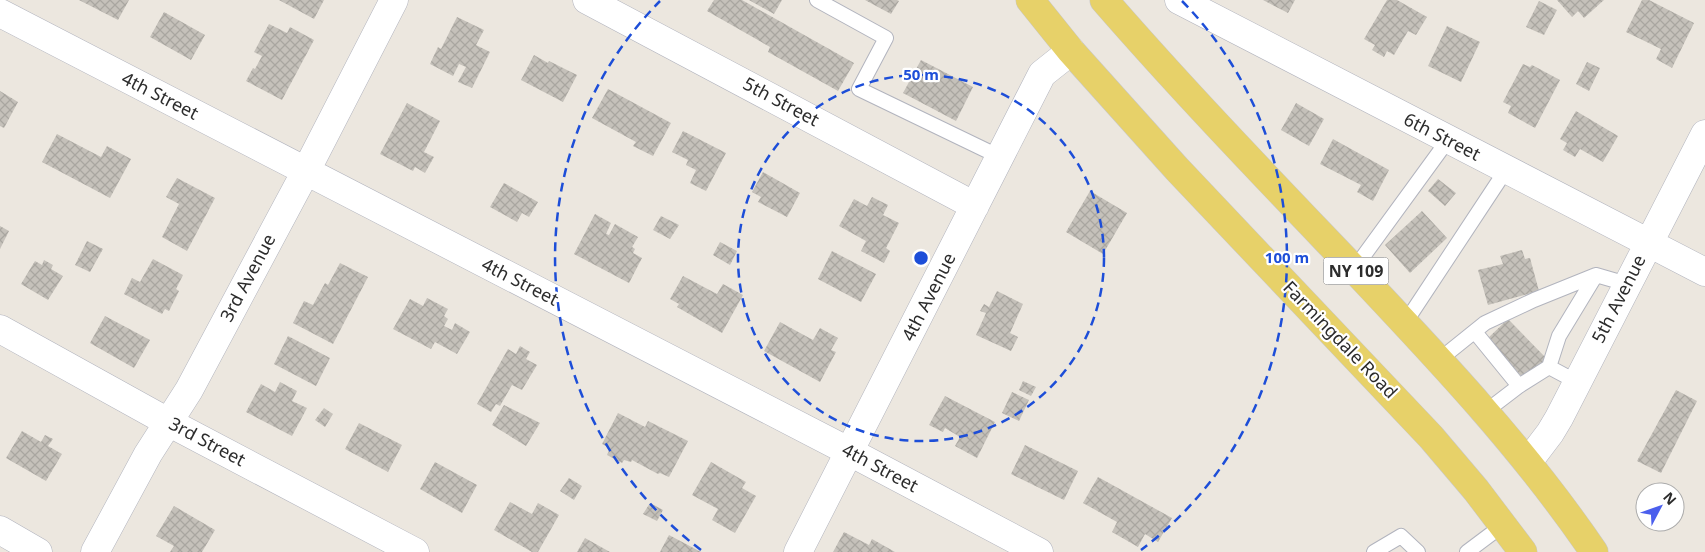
<svg xmlns="http://www.w3.org/2000/svg" width="1705" height="552" font-family="'Noto Sans',sans-serif">
  <style>
    .building { fill: url(#building-cross-hatch) }
    .lines { fill: none; stroke-linecap: round; stroke-linejoin: round }
    .service-casing { stroke: #b2b4be; stroke-width: 16 }
    .minor-casing { stroke: #b2b4be; stroke-width: 29 }
    .primary-casing { stroke: #c8c8c8; stroke-width: 29 }
    .service { stroke: #fff; stroke-width: 14 }
    .minor { stroke: #fff; stroke-width: 28 }
    .primary { stroke: #e7d169; stroke-width: 28 }
    .ring { fill: none; stroke: #1d4ed8; stroke-width: 2.5; stroke-dasharray: 9 6 }
    .labels { text-anchor: middle; stroke-width: 4.5; stroke-linejoin: round; paint-order: stroke }
    .shield { fill: #fff; stroke: #6b6b6b; stroke-width: 1 }
    .shield-label { font-size: 16px; font-weight: bold; fill: #2c2c2c }
    .street-label { font-size: 18px; fill: #2c2c2c; stroke: #fff }
    .centre { fill: #1d4ed8; stroke: #fff; stroke-width: 2.5 }
    .ring-label { font-size: 15px; text-anchor: middle; font-weight: bold; fill: #1d4ed8; stroke: #fff; stroke-width: 4.5; stroke-linejoin: round; paint-order: stroke }
  </style>
  <defs>
    <pattern id="building-cross-hatch" width="8" height="8" patternUnits="userSpaceOnUse" patternTransform="scale(1.25)"><rect width="8" height="8" fill="#c5c1ba"/><path d="M0 0l8 8M0 8l8-8" fill="none" stroke="#a9a6a0"/></pattern>
  </defs>
  <rect width="100%" height="100%" fill="#ece7df"/>
  <!-- building -->
  <path class="building" d="M79 0H129L118 20Z
    M279 0H324L314 19Z
    M714 0H742L854 63 838 91 768 52 770 47 707 11Z
    M749 0H782L774 14Z
    M865 0H897L899 1 891 14Z
    M1263 0H1295L1288 13Z
    M1387 0H1397L1427 17 1416 35 1408 31 1394 55 1387 51 1384 57 1372 50 1375 45 1364 39Z
    M1557 0H1604L1584 18 1578 11 1572 17Z
    M1642 0H1649L1694 23 1672 68 1656 59 1661 49 1626 32Z
    M1539 1 1557 10 1544 35 1526 27Z
    M164 12 205 35 191 60 150 37Z
    M457 17 484 30 476 45 490 52 472 88 458 82 466 67 459 64 453 76 430 64 438 47 441 49Z
    M269 24 287 33 290 27 314 40 282 100 246 81 253 68 255 69 262 56 254 52Z
    M1447 26 1480 42 1461 82 1428 66Z
    M534 55 548 63 549 61 577 75 563 102 521 80Z
    M921 60 973 87 956 121 903 93Z
    M1587 62 1600 68 1589 91 1576 84Z
    M1523 64 1530 67 1532 65 1560 80 1535 128 1508 113 1511 106 1503 102Z
    M608 89 671 123 653 156 633 146 636 142 592 118Z
    M0 91 18 102 4 128 0 126Z
    M407 103 440 121 424 152 434 157 425 173 415 167 413 171 380 154Z
    M1296 103 1324 119 1309 146 1281 130Z
    M1576 111 1618 136 1603 162 1580 149 1575 157 1563 150 1567 143 1560 139Z
    M683 131 726 153 706 191 690 183 696 170 686 165 688 160 672 152Z
    M57 134 101 157 107 146 131 159 110 198 42 162Z
    M1333 139 1389 170 1373 201 1357 192 1361 185 1320 164Z
    M763 172 800 193 787 217 758 202 761 197 752 192Z
    M177 178 215 198 187 251 162 237 179 204 166 197Z
    M1438 179 1456 193 1445 206 1428 191Z
    M504 183 538 202 529 217 522 213 517 222 490 207Z
    M1090 191 1127 213 1103 254 1066 232Z
    M872 197 888 205 883 215 899 223 886 248 890 251 884 263 861 251 866 241 839 226 854 199 867 206Z
    M1422 211 1447 238 1410 273 1385 245Z
    M595 214 611 223 606 234 609 235 615 224 638 237 632 247 635 249 633 253 642 258 629 283 574 254Z
    M661 216 679 225 670 239 653 230Z
    M0 226 9 231 0 249Z
    M87 241 103 249 90 272 75 265Z
    M720 242 737 251 730 265 713 255Z
    M1522 250 1525 259 1530 258 1539 291 1488 305 1478 270 1503 264 1500 256Z
    M832 251 876 274 861 302 818 279Z
    M153 259 183 275 176 289 179 291 169 311 165 309 162 314 124 294 132 278 140 282Z
    M44 260 53 265 51 269 63 276 48 300 21 284 35 261 42 265Z
    M340 263 368 277 333 344 293 323 304 301 313 305 325 283 328 285Z
    M683 276 717 294 723 284 743 295 722 333 677 307 679 304 670 299Z
    M997 291 1023 304 1010 333 1018 337 1011 351 976 335 986 313 980 311 984 304 989 307Z
    M427 298 448 309 444 316 448 319 444 326 452 330 455 323 470 332 457 354 435 342 431 349 393 329 410 299 423 306Z
    M105 316 150 340 134 368 90 343Z
    M1508 319 1547 359 1525 380 1487 339Z
    M780 322 813 340 820 328 838 338 831 350 836 352 820 382 764 351Z
    M288 336 330 358 316 386 274 364Z
    M520 346 530 352 526 359 537 365 522 390 512 385 500 406 496 404 491 412 477 404 508 349 516 354Z
    M1023 381 1036 387 1031 396 1019 390Z
    M280 382 297 391 292 401 307 408 292 436 246 412 261 384 275 392Z
    M1676 390 1697 401 1661 473 1637 461Z
    M1012 392 1029 400 1019 421 1002 413Z
    M945 396 995 422 977 458 955 446 960 437 945 428 943 432 929 425Z
    M504 405 540 423 526 446 492 425Z
    M324 408 333 414 325 427 315 420Z
    M618 413 645 427 648 421 688 441 669 477 660 473 658 474 632 460 631 462 624 460 622 463 607 455 610 448 602 444Z
    M359 423 402 445 388 472 345 449Z
    M22 431 41 442 45 435 53 439 48 446 62 454 46 481 6 458Z
    M1025 445 1078 471 1064 500 1011 474Z
    M435 462 477 485 462 513 420 489Z
    M711 462 746 482 742 488 756 496 735 533 712 520 718 509 692 495Z
    M1098 477 1172 518 1158 542 1145 534 1138 547 1112 532 1117 522 1083 503Z
    M569 478 582 486 574 500 560 491Z
    M510 502 532 514 538 503 559 515 538 552H532L494 530Z
    M650 503 663 510 657 521 643 514Z
    M174 506 215 530 202 552H170L174 546 156 536Z
    M844 532 869 545 872 539 895 552H833Z
    M669 535 701 552H660Z
    M585 538 610 552H577Z"/>
  <g class="lines">
    <!-- service casing -->
    <g class="service-casing">
      <path id="service" d="M817 0 886 38 859 89 1000 157
        M1354 269 1448 140
        M1405 323 1506 170
        M1475 332 1519 386
        M1439 360 1485 323 1534 300 1596 275 1627 284
        M1549 367 1577 382
        M1485 412 1519 386 1549 367 1559 336 1596 275
        M1374 552 1401 536 1418 552
        M1467 552 1503 525"/>
    </g>
    <!-- minor casing -->
    <g class="minor-casing">
      <path id="minor" d="M587 0 975 206
        M1179 0 1705 272
        M0 13 850 452 1039 552
        M0 329 168 422 415 552
        M1528 462 1550 433 1559 418 1705 134
        M0 530 38 552
        M95 552 148 454 189 390 306 171 394 0
        M798 552 1042 74 1071 51"/>
    </g>
    <!-- primary casing -->
    <g class="primary-casing">
      <path id="primary" d="M1030 0 1071 51 1177 169 1431 437 1476 490 1523 552
        M1104 0C1184 92 1269 180 1353 268 1438 358 1524 449 1594 552"/>
    </g>
    <!-- service -->
    <use href="#service" class="service"/>
    <!-- minor -->
    <use href="#minor" class="minor"/>
    <!-- primary -->
    <use href="#primary" class="primary"/>
  </g>
  <!-- distance rings -->
  <g class="ring">
    <circle cx="921" cy="258" r="183"/>
    <path d="M701 550A366 366 0 0 1 660 1M1182 1A366 366 0 0 1 1141 550"/>
  </g>
  <g class="labels">
    <!-- shield labels -->
    <rect class="shield" x="1323.5" y="257.5" width="65" height="27" rx="4"/>
    <g class="shield-label">
      <text x="1356" y="277">NY 109</text>
    </g>
    <!-- street labels -->
    <g class="street-label">
      <text transform="translate(160 96) rotate(27)" y="6">4th Street</text>
      <text transform="translate(781 102) rotate(28)" y="6">5th Street</text>
      <text transform="translate(1442 137) rotate(27)" y="6">6th Street</text>
      <text transform="translate(248 278) rotate(-62)" y="6">3rd Avenue</text>
      <text transform="translate(520 282) rotate(27)" y="6">4th Street</text>
      <text transform="translate(929 297) rotate(-63)" y="6">4th Avenue</text>
      <text transform="translate(1619 299) rotate(-63)" y="6">5th Avenue</text>
      <text transform="translate(1340 340) rotate(46)" y="6">Farmingdale Road</text>
      <text transform="translate(207 442) rotate(28)" y="6">3rd Street</text>
      <text transform="translate(880 468) rotate(28)" y="6">4th Street</text>
    </g>
  </g>
  <circle cx="921" cy="258" r="8" class="centre"/>
  <g class="ring-label">
    <text x="921" y="80">50 m</text>
    <text x="1287" y="263">100 m</text>
  </g>
  <!-- north arrow -->
  <g transform="translate(1660 507) rotate(49)"><circle r="24" fill="#ffffff" stroke="#ababab"/>
  <path d="M0-4L9 19L0 12L-9 19Z" fill="#4b5fed"/>
  <text y="-8" font-size="14" font-weight="bold" text-anchor="middle" fill="#2c2c2c">N</text>
  </g>
</svg>
